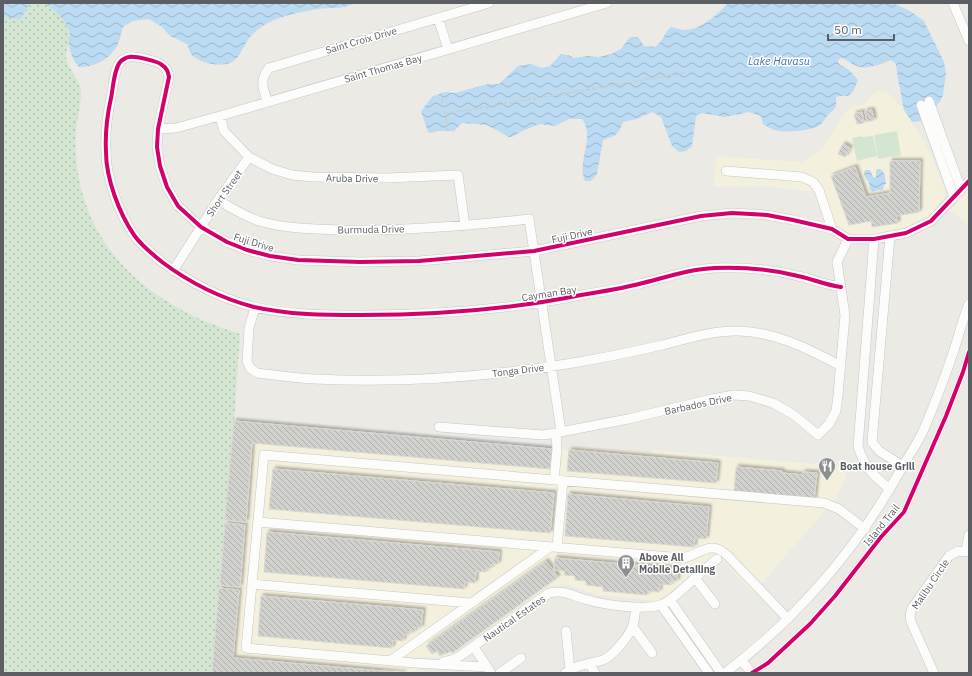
<svg xmlns="http://www.w3.org/2000/svg" width="972" height="676" font-family="'IBM Plex Sans',sans-serif">
  <style>
    .commercial { fill: #f4f0de }
    .grass { fill: url(#grass-dots) }
    .park { fill: #d4e6d1 }
    .water { fill: url(#water-waves) }
    .building { fill: url(#building-back-hatch); stroke: #dad8d4; filter: url(#shadow) }
    .lines { fill: none; stroke-linecap: round; stroke-linejoin: round }
    .minor-casing { stroke: #c6c6c6; stroke-width: 10 }
    .path { stroke: #c8ccca; stroke-width: 1.5; stroke-dasharray: 4 2; stroke-linecap: butt }
    .minor { stroke: #fcfcfb; stroke-width: 9 }
    .cycleway-casing { stroke: #fff; stroke-width: 6 }
    .cycleway { stroke: #d6006c; stroke-width: 4 }
    .labels { text-anchor: middle; stroke-width: 3; stroke-linejoin: round; paint-order: stroke }
    .street-label { font-size: 10px; fill: #5b5e63; stroke: #fff }
    .poi-label { font-size: 10px; font-weight: bold; fill: #5b5e63; stroke: #fff; text-anchor: start }
    .water-label { font-size: 11px; font-style: italic; fill: #4575aa; stroke: #fff }
  </style>
  <defs>
    <pattern id="grass-dots" width="8" height="8" patternUnits="userSpaceOnUse"><rect width="8" height="8" fill="#d4e6d1"/><path d="M2 2h.1M6 6h.1" fill="none" stroke="#afbead" stroke-width="1.8" stroke-linecap="round"/></pattern>
    <pattern id="water-waves" width="16" height="10" patternUnits="userSpaceOnUse"><rect width="16" height="10" fill="#bbdbf3"/><path d="M0 5q4-4 8 0t8 0" fill="none" stroke="#9bb5c8"/></pattern>
    <pattern id="building-back-hatch" width="6" height="6" patternUnits="userSpaceOnUse"><rect width="6" height="6" fill="#d1d1ce"/><path d="M-1 5l2 2M0 0l6 6M5-1l2 2" fill="none" stroke="#adadab"/></pattern>
    <filter id="shadow"><feDropShadow dx="2.5" dy="-2.5" stdDeviation="1" flood-color="#0004"/></filter>
  </defs>
  <rect width="100%" height="100%" fill="#ebeae5"/>
  <!-- commercial -->
  <path class="commercial" d="M879 91H883L888 93 904 110 923 140 933 159 944 188 945 195 942 202 932 216 910 227 900 230 879 234 854 235 844 232 835 227 817 192 762 186 714 187 716 156 801 162 813 156 823 147 843 115 848 110 853 107 864 104 875 93Z
    M969 188V225L950 211Z
    M234 421 569 450 571 447 652 453 653 450 847 467 845 480 837 497 753 593 717 553 668 594 656 601 598 595 565 584 553 586 455 654 438 658 416 657 415 673H212Z"/>
  <!-- grass -->
  <path class="grass" d="M31 3C35 3 40 2 44 3 55 6 70 25 70 38 70 44 65 51 66 58 68 69 79 79 81 91 82 99 77 121 76 130 74 162 80 196 94 224 124 283 180 315 240 334L234 421 212 673H3V16C28 21 18 18 31 3Z"/>
  <!-- park -->
  <path class="park" d="M897 131 901 155 878 159 874 135Z
    M862 136V137L873 136 877 156 857 161 852 138Z"/>
  <!-- water -->
  <path class="water" d="M3 3H31C18 18 28 22 3 16Z
    M43 3H354C343 10 331 7 318 9 307 11 294 13 282 17 270 21 255 29 248 40 243 47 240 57 232 62 221 68 200 63 192 55 189 52 189 47 187 44L170 36 162 27 149 19 133 21 123 27C121 33 120 40 117 46 109 60 94 67 79 67 74 62 70 52 69 45 68 42 70 38 70 35 68 21 55 9 43 3Z
    M728 3H893L910 11 924 21 944 62 946 73 943 95 941 100 936 106 939 115 921 121 912 122 904 110 898 79 896 64 891 60C880 64 866 71 854 65 849 62 846 59 840 58L838 62 840 65 849 70 858 80 854 90 848 96H840L836 97C837 111 835 107 828 115 825 118 823 123 820 125 812 131 784 133 774 130 771 129 767 126 763 124L761 116 749 112 725 117 702 113 696 116 692 146 686 151 679 152 672 146 661 117 652 112 637 119 623 122C618 135 616 136 603 140L597 174 591 181H585C576 162 596 137 582 119H569L555 126 540 124 522 131 512 137H509L487 125 462 123 454 131H438L430 133 428 132 421 111 433 96 446 92 455 93 488 84H499L518 66 531 64 541 68 550 66 561 54 568 55 574 58 587 56 599 57 611 54 621 49 630 37H638L644 46 655 47C664 41 664 32 671 27 675 28 679 29 683 30 700 31 718 14 728 3Z
    M877 169H880C886 172 885 179 886 184L884 185 883 190H878L872 192C869 189 870 187 869 183 867 179 864 177 864 172L865 170H870L873 177 875 178 876 177V171Z"/>
  <!-- building -->
  <path class="building" d="M872 110 874 120 867 122 865 111Z
    M862 112 864 123 857 124 854 114Z
    M843 144 850 148 845 157 838 154Z
    M890 161H920L919 212 896 216 898 223 872 227 871 221 849 225 831 176 855 167 866 197 890 193Z
    M234 421 552 449 550 469 252 443 246 522 225 520Z
    M569 450 718 463 716 483 567 471Z
    M736 467 782 471V473L803 475V472L817 473 814 500 803 499V496H800V500L778 498V494H776V497L754 495V492H751V495L734 494Z
    M273 469 554 493 550 533 269 509Z
    M568 494 709 507 706 539 695 538 694 547 565 536Z
    M225 523 245 525 240 587 220 585Z
    M267 532 499 552 498 564H492V568H486V572L476 571 475 583 465 582 464 589 264 572Z
    M555 558 678 569 677 581H671V585L660 584 659 592 648 591 647 595 603 591V587L586 585V581L575 580V576L564 575 565 571 554 570Z
    M546 561 558 577 452 653 451 651 446 654 445 653 440 656 437 651 432 654 426 646Z
    M219 588 239 590 233 658 404 673H212Z
    M261 596 423 610 421 628 415 627V632L409 631V635L404 634 403 641 393 640 392 648 258 636Z"/>
  <g class="lines">
    <!-- minor casing -->
    <g class="minor-casing">
      <path id="minor" d="M953 3 969 41
        M438 18 448 49
        M267 101C263 87 259 81 269 68L489 3
        M929 101 961 189
        M921 105 954 197
        M220 116 224 131 249 157 272 169 292 175 313 177 387 178 458 175 465 226
        M158 129 176 128 220 116 607 3
        M726 171 802 177 813 182 819 190 832 229
        M218 200C231 208 244 216 259 221 286 229 315 229 343 230 406 231 467 226 529 219L561 431
        M890 236 872 442 879 451 903 466
        M874 239 858 447C865 467 873 476 890 489
        M173 271 218 200 249 157
        M841 287C826 285 812 279 798 276 771 269 743 267 715 268 689 269 664 278 639 284 619 289 600 292 581 295 508 310 435 315 361 315 326 315 288 315 254 307 220 298 190 283 162 262 152 254 141 245 134 235 119 213 106 178 106 152 105 134 107 116 111 98 113 89 114 68 121 61 122 60 127 57 129 57 135 56 158 61 162 65 167 68 168 72 169 77L158 129 157 147 160 166 167 187 178 206 201 227 227 242 247 250 270 256 298 260 360 262 419 261 534 251 701 216 732 213 767 215 793 220 832 229 848 239H874L906 233 931 221 969 181
        M255 307 249 328 247 361 250 368 257 373C276 375 295 378 314 379 400 383 488 377 573 363 603 358 632 352 662 345 687 339 713 330 739 331 777 332 808 349 841 366
        M439 427 543 435 550 434 628 419 712 399 734 395 749 396 773 403 794 415 818 435 829 424 836 411 838 395 845 315 837 262 848 239
        M554 480 557 449 556 433
        M258 522 683 558C700 555 709 539 727 555L788 619
        M557 547 563 481
        M966 551 969 535
        M695 578 715 604
        M252 584 470 603
        M670 600 721 673
        M661 605 709 673
        M633 627 652 653
        M566 631 570 670
        M474 647 491 673
        M741 660 752 673
        M390 661 550 547
        M443 662 454 659 460 656 549 593C564 589 574 597 588 600 605 605 646 611 663 604 671 600 678 593 685 587 695 578 706 568 717 559
        M589 663 595 673
        M487 667 414 663 246 648 264 455 824 503 839 509 865 529
        M500 673 521 658
        M565 673C577 664 590 664 603 660 613 656 630 635 633 625 635 619 635 613 636 607
        M725 673C797 618 856 550 900 471 908 457 918 443 924 429 935 403 945 377 954 350 959 334 963 319 969 304
        M934 673 911 622 910 616 912 608 949 556 958 551 969 552"/>
    </g>
    <!-- path -->
    <path class="path" d="M441 93 448 131
      M444 114 685 73"/>
    <!-- minor -->
    <use href="#minor" class="minor"/>
    <!-- cycleway casing -->
    <g class="cycleway-casing">
      <path id="cycleway" d="M841 287C826 285 812 279 798 276 771 269 743 267 715 268 689 269 664 278 639 284 619 289 600 292 581 295 508 310 435 315 361 315 326 315 288 315 254 307 220 298 190 283 162 262 152 254 141 245 134 235 119 213 106 178 106 152 105 134 107 116 111 98 113 89 114 68 121 61 122 60 127 57 129 57 135 56 158 61 162 65 167 68 168 72 169 77L158 129 157 147 160 166 167 187 178 206 201 227 227 242 247 250 270 256 298 260 360 262 419 261 534 251 701 216 732 213 767 215 793 220 832 229 848 239H874L906 233 931 221 969 181
        M752 673 768 663 810 624 835 596 881 537 904 512 946 416 963 372 969 352"/>
    </g>
    <!-- cycleway -->
    <use href="#cycleway" class="cycleway"/>
  </g>
  <!-- icons -->
  <defs>
    <g id="restaurant-pin" transform="scale(0.9)"><path d="M0 17L-7.5 6A9.5 9.5 0 1 1 7.5 6Z" fill="#8d8f90" stroke="#fff"/><path d="M-5-6h1v4h1v-4h1v4h1v-4h1v5L-1.5 .5V6h-2V.5L-5-1ZM5-6V6H3V1.5H1.5Q1.5-4 5-6Z" fill="#fff"/></g>
    <g id="building-pin" transform="scale(0.9)"><path d="M0 17L-7.5 6A9.5 9.5 0 1 1 7.5 6Z" fill="#8d8f90" stroke="#fff"/><path d="M-4-6H4V6H1V3H-1V6H-4ZM-2.5-4.3h1.7v1.8h-1.7ZM.8-4.3h1.7v1.8H.8ZM-2.5-1h1.7V.8h-1.7ZM.8-1h1.7V.8H.8Z" fill="#fff"/></g>
  </defs>
  <g fill-rule="evenodd">
    <use href="#restaurant-pin" x="827" y="466"/>
    <use href="#building-pin" x="626" y="563"/>
  </g>
  <g class="labels">
    <!-- street labels -->
    <g class="street-label">
      <text transform="translate(361 40) rotate(-16)" y="4">Saint Croix Drive</text>
      <text transform="translate(383 68) rotate(-16)" y="4">Saint Thomas Bay</text>
      <text transform="translate(352 178) rotate(1)" y="4">Aruba Drive</text>
      <text transform="translate(224 193) rotate(-55)" y="4">Short Street</text>
      <text transform="translate(371 229) rotate(-1)" y="4">Burmuda Drive</text>
      <text transform="translate(572 235) rotate(-12)" y="4">Fuji Drive</text>
      <text transform="translate(254 242) rotate(17)" y="4">Fuji Drive</text>
      <text transform="translate(549 293) rotate(-9)" y="4">Cayman Bay</text>
      <text transform="translate(518 370) rotate(-7)" y="4">Tonga Drive</text>
      <text transform="translate(698 404) rotate(-12)" y="4">Barbados Drive</text>
      <text transform="translate(881 525) rotate(-51)" y="4">Island Trail</text>
      <text transform="translate(930 584) rotate(-56)" y="4">Malibu Circle</text>
      <text transform="translate(514 618) rotate(-35)" y="4">Nautical Estates</text>
    </g>
    <!-- poi labels -->
    <g class="poi-label">
      <text x="840" y="470">Boat house Grill</text>
      <text x="639" y="561">Above All<tspan x="639" dy="12">Mobile Detailing</tspan></text>
    </g>
    <!-- water labels -->
    <g class="water-label">
      <text x="779" y="65">Lake Havasu</text>
    </g>
  </g>
  <!-- border -->
  <rect width="972" height="676" fill="none" stroke="#5b5e63" stroke-width="8"/>
  <!-- scale -->
  <path d="M828 34v6h66v-6" fill="none" stroke="#5b5e63" stroke-width="2"/>
  <text x="834" y="34" font-size="12" fill="#5b5e63" stroke="#ffffff" stroke-width="3" paint-order="stroke">50 m</text>
</svg>
